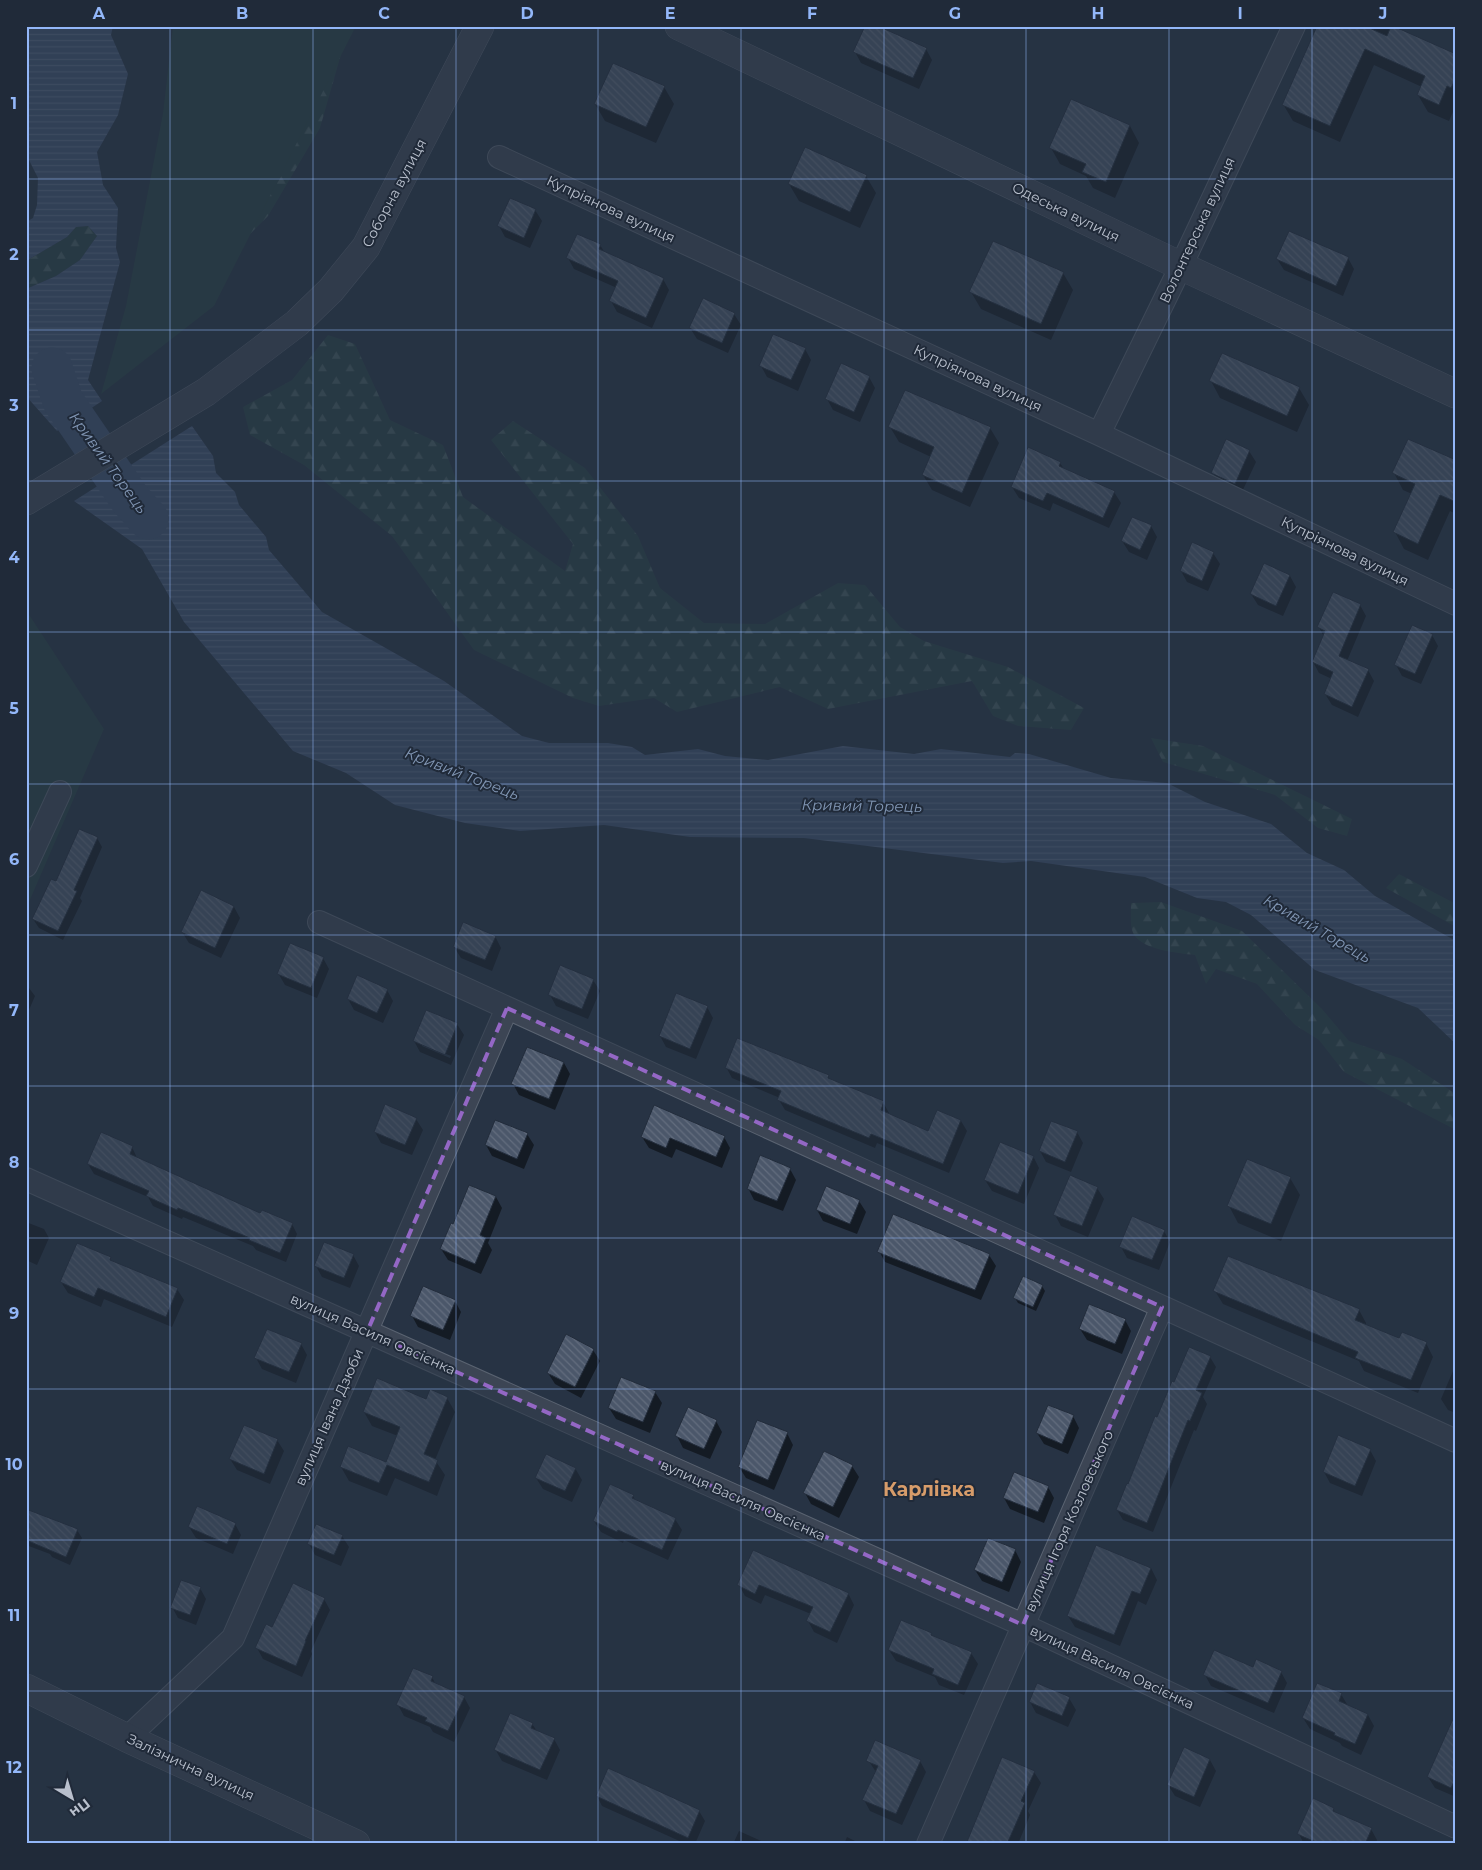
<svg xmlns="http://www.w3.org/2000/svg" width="1482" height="1870" font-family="Montserrat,sans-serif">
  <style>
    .forest { fill: url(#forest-firs) }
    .park { fill: #294145 }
    .water { fill: url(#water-rules) }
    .shadow { fill: #0007; fill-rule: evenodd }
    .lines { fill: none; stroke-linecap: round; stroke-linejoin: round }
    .river { stroke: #3e506d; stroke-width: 41 }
    .building { fill: url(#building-back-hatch); stroke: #222c3b }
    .minor-casing { stroke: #5a6371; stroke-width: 24 }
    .tertiary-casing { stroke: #5a6371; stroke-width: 29 }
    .minor { stroke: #3c4554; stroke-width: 22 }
    .tertiary { stroke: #3c4554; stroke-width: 28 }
    .marked { fill: none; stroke: #9467c5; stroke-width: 4; stroke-dasharray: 10 6; stroke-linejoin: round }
    .grid { fill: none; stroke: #93b7f9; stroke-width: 1; stroke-opacity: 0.55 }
    .labels { text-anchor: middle; stroke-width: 4; stroke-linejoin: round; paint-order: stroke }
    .street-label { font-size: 14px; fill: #b9c0cd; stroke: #202a39 }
    .water-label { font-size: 15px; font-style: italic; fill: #8196b4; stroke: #202a39 }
    .district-label { font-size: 19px; font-weight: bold; fill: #d79c6a; stroke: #202a39 }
    .neatline { fill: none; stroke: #93b7f9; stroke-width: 2 }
    .grid-label { font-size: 16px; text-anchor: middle; font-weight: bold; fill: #93b7f9 }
  </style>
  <defs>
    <pattern id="forest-firs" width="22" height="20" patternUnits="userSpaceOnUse" patternTransform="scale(1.25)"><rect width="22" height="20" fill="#294145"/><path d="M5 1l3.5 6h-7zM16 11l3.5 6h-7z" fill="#465b5f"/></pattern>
    <pattern id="water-rules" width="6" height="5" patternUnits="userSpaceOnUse" patternTransform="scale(1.25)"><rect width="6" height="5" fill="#3e506d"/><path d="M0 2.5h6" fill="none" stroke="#586781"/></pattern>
    <pattern id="building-back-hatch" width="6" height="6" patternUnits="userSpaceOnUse" patternTransform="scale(1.25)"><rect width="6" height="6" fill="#4b576a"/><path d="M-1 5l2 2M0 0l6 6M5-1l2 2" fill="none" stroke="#636d7e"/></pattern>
  </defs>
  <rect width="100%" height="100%" fill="#273344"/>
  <!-- forest -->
  <path class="forest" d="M344 44 320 128 268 216 248 236Z
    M88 226 97 236 80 260 56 276 26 289V261L67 237 76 227Z
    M328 335 355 344 390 420 443 445 463 497 565 571 573 544 491 440 513 421 585 468 638 536 660 588 704 623 765 624 838 583 865 585 900 627 924 641 1008 667 1084 708 1071 730 1018 726 993 716 972 681 828 709 780 687 677 712 654 698 599 706 573 698 474 650 392 536 304 465 250 435 243 407 292 380Z
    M1151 738 1203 746 1352 819 1347 836 1318 828 1275 795 1163 762Z
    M1399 874 1456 904V927L1386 888Z
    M1161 902 1242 931 1322 1009 1349 1041 1402 1059 1456 1094V1130L1344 1072 1319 1040 1295 1025 1257 984 1216 969 1206 984 1195 955C1178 953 1137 950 1132 930 1130 923 1131 911 1131 903Z"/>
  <!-- park -->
  <path class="park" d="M173 26H356L214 306 101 394 126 306 163 113Z
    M26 610 104 729 26 909Z"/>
  <!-- water -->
  <path class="water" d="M26 26H113L111 35 128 74 118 115 97 152 103 185 118 208 116 248 120 262 88 380 102 401 57 431 26 396V289L56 276 80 260 97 236 88 226 76 227 67 237 26 261V222L33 218 37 205 38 178 26 154Z
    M192 426 213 456 216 473 235 492 239 505 266 537 269 550 322 612 444 681 522 736 549 743H608L632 747 645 755 698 749 725 756 768 760 843 746 914 754 941 749 1010 757 1015 753 1029 754 1111 778 1167 783 1205 802 1271 824 1307 853 1344 870 1375 896 1456 941V1044L1418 1008 1315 970 1251 915 1226 902 1197 898 1145 877 1031 861 1003 863 804 838 690 837 604 825 520 831 465 823 395 805 346 773 293 751 184 622 142 549 74 501Z"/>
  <!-- shadow -->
  <path class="shadow" d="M1318 26H1390L1456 56V105L1449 121 1428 112 1418 95 1422 87 1374 65 1340 142 1293 121 1283 104Z
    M926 49 932 60 919 89 861 63 855 52Z
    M664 87 674 104 656 143 605 121 595 104Z
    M1071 100 1130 126 1139 143 1115 198 1093 188 1086 176 1060 164 1051 148Z
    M866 176 876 193 860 228 799 201 789 184Z
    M535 210 542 221 530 248 505 237 499 226Z
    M600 245 605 253 663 279 669 290 652 328 617 312 611 301 617 288 574 269 568 258Z
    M1348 258 1354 269 1343 296 1284 270 1277 259Z
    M1063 273 1073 290 1051 340 981 309 971 292Z
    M734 314 741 325 728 353 697 339 690 328Z
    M805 349 811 360 798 391 767 377 761 366Z
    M1223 354 1299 388 1309 405 1297 432 1220 398 1211 381Z
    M869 377 875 388 860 422 833 410 827 399Z
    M890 427 990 428 999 443 970 507 932 490 923 475 931 457 899 442Z
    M1249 451 1256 462 1241 494 1219 484 1213 473Z
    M1456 462V514L1450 511 1428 560 1404 549 1395 532 1412 494 1403 490 1394 473Z
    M1060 463 1064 469 1114 492 1121 503 1109 528 1053 503 1050 511 1019 498 1012 487Z
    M1151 526 1157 537 1147 560 1129 552 1122 541Z
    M1213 553 1220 564 1208 591 1187 582 1181 571Z
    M1290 576 1296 587 1283 616 1258 605 1251 594Z
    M1360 605 1366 616 1347 661 1368 670 1374 681 1358 717 1332 705 1325 694 1332 679 1319 673 1313 662 1324 637 1319 627Z
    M1432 635 1438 646 1421 684 1402 676 1396 665Z
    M97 838 102 847 80 898 82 901 63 940 39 928 33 919 56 883Z
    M234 907 240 918 221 958 189 943 182 932Z
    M495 936 501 948 492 971 461 958 454 947Z
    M323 958 329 969 317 998 285 985 278 973Z
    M593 980 600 991 588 1019 556 1006 550 995Z
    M26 984 35 996 26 1017Z
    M387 990 393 1001 383 1023 354 1010 348 999Z
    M707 1007 713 1018 696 1059 666 1047 660 1036Z
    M457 1024 464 1035 451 1065 420 1052 414 1041ZM422 1044 451 1056 450 1058 422 1046Z
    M527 1048 564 1063 570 1074 555 1110 519 1095 513 1084Z
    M726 1067 828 1076 831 1081 883 1102 889 1113 888 1115 929 1133 961 1121 967 1131 949 1173 877 1143 875 1148 785 1110 779 1100 780 1098 732 1078Z
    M416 1119 423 1130 412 1155 381 1143 375 1132Z
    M1077 1132 1083 1143 1071 1172 1046 1162 1040 1151Z
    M527 1134 534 1145 524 1169 492 1156 486 1145Z
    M642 1137H724L730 1148 722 1168 676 1149 672 1158 649 1148Z
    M132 1147 137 1158 261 1215 292 1224 297 1234 286 1262 256 1250 253 1246 183 1217 182 1219 153 1206 148 1197 94 1174 88 1164Z
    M1033 1156 1039 1168 1024 1204 992 1191 985 1180Z
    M790 1169 796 1180 783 1211 754 1200 748 1188Z
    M1290 1178 1300 1195 1281 1241 1238 1223 1229 1206Z
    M470 1187 496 1197 502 1208 488 1243 492 1250 481 1274 448 1260 441 1249 454 1226Z
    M1097 1188 1104 1199 1088 1237 1061 1226 1055 1215Z
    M859 1201 866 1212 857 1234 823 1221 817 1210Z
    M26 1222 44 1229 49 1238 37 1265 26 1260Z
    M1164 1231 1170 1242 1159 1270 1127 1258 1121 1247Z
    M879 1251 989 1255 996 1266 981 1300 885 1262Z
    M353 1255 359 1266 350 1288 322 1277 316 1266Z
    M110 1258 113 1263 177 1289 184 1300 172 1327 104 1299 101 1307 68 1293 61 1282Z
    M1042 1286 1045 1291 1036 1311 1018 1303 1015 1298Z
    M1215 1291 1359 1310 1366 1323V1325L1400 1339 1426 1343 1433 1357 1418 1393 1364 1371 1359 1361 1223 1304Z
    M455 1301 461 1312 450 1340 418 1327 412 1316Z
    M1125 1320 1131 1331 1122 1354 1087 1340 1080 1329Z
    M301 1344 307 1355 296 1383 262 1369 256 1358Z
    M593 1350 600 1361 581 1398 555 1384 548 1373Z
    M1210 1357 1216 1367 1203 1397 1207 1404 1196 1431 1194 1430 1153 1532 1123 1520 1117 1510 1175 1383Z
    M1456 1364V1413L1448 1410 1441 1399Z
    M655 1392 662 1403 650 1433 616 1419 609 1408Z
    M447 1398 455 1412 435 1460 445 1475 437 1496 395 1478 387 1496 349 1481 341 1467 386 1464 398 1436 372 1426 364 1412Z
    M1073 1416 1079 1428 1068 1454 1044 1444 1037 1433Z
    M716 1421 722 1432 710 1459 683 1448 677 1436Z
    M787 1433 793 1445 774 1490 746 1478 739 1467Z
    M277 1440 284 1451 270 1484 237 1470 230 1459Z
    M1370 1450 1376 1461 1362 1496 1330 1483 1324 1472Z
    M852 1466 859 1477 839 1518 811 1504 805 1493Z
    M575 1468 582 1480 572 1502 543 1489 536 1478Z
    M1048 1487 1054 1498 1044 1523 1010 1509 1004 1498Z
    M633 1496 636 1502 675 1519 682 1530 668 1560 624 1540 623 1543 601 1532 594 1521Z
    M26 1511 77 1530 82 1538 70 1565 52 1557 50 1554 26 1545Z
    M235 1524 241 1535 233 1554 196 1538 189 1527Z
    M342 1536 349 1547 341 1566 315 1555 309 1544Z
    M1015 1550 1021 1562 1009 1592 982 1581 975 1570Z
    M754 1551 848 1593 854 1605 837 1643 814 1632 808 1621 811 1614 765 1595 761 1604 745 1596 739 1585Z
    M1151 1568 1157 1580 1146 1605 1138 1601 1120 1646 1075 1627 1068 1616Z
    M200 1588 206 1599 196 1625 178 1618 172 1607Z
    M324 1599 330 1610 311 1651 312 1654 302 1677 263 1659 257 1648 273 1628Z
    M931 1634 933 1637 971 1653 978 1664 964 1695 939 1685 935 1677 896 1661 889 1650Z
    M1253 1669 1281 1672 1287 1683 1274 1713 1211 1686 1205 1675Z
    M432 1677 436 1685 464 1697 470 1708 454 1742 433 1732 430 1727 404 1716 398 1705Z
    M1341 1694 1348 1706 1368 1715 1374 1726 1361 1755 1342 1746 1340 1743 1310 1729 1303 1718Z
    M1069 1698 1076 1710 1068 1727 1036 1713 1030 1702Z
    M532 1724 537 1731 554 1739 560 1750 547 1780 502 1761 495 1749Z
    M1456 1739V1797L1435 1788 1428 1777Z
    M868 1760 920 1761 926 1772 902 1825 870 1811 864 1800 876 1772Z
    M1210 1760 1216 1771 1200 1807 1175 1796 1168 1785Z
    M1034 1772 1041 1783 1028 1811 1030 1815 1018 1844H966L974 1827Z
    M597 1796 699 1811 705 1821 695 1844H686L602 1806Z
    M1333 1809 1336 1813 1371 1829 1377 1840 1376 1844H1304L1299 1834Z
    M739 1831 768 1844H733Z
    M847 1837 861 1844H844Z"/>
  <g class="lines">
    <!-- river -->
    <path class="river" d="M52 368 63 401 130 499 148 519"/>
  </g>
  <!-- building -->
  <path class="building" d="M865 26H878L927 48 913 78 853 52Z
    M1317 26H1365L1387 36 1391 26H1393L1456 54V78L1451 88 1447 86 1439 105 1417 95 1425 76 1365 49 1330 126 1282 105Z
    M613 63 665 86 646 127 594 104Z
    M1071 99 1130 125 1106 182 1082 172 1086 164 1049 148Z
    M805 147 867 175 850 212 788 184Z
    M510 198 536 209 524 238 497 226Z
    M1289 231 1349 257 1336 286 1276 259Z
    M577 234 601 244 599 249 664 278 646 318 609 301 618 281 566 258Z
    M993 241 1064 272 1041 324 969 292Z
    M703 298 735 313 722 343 689 328Z
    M773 334 806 348 791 380 759 366Z
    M1222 353 1300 387 1287 416 1209 381Z
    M841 363 870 376 854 412 825 399Z
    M905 390 991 427 962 493 922 475 934 447 888 427Z
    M1226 439 1250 450 1235 484 1211 473Z
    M1408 439 1456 460V502L1440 495 1418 544 1393 532 1415 484 1392 473Z
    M1028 447 1061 462 1059 466 1115 491 1103 518 1047 493 1043 501 1011 487Z
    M1132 517 1152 525 1140 550 1121 541Z
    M1192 542 1214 552 1202 581 1180 571Z
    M1264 563 1290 575 1276 606 1250 594Z
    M1333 592 1361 604 1339 656 1369 669 1352 707 1324 694 1333 672 1312 662 1325 631 1317 627Z
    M1412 625 1433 634 1415 674 1394 665Z
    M79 829 98 837 74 890 77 891 58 931 32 919 51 879 56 881Z
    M201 890 234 906 215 948 181 932Z
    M463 922 496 936 485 960 453 947Z
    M290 943 324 957 311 988 277 974Z
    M560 965 594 979 582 1009 548 995Z
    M357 975 388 989 377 1013 347 999Z
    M676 993 708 1006 690 1049 659 1036Z
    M426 1010 458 1023 445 1055 413 1041Z
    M737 1038 829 1075 828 1078 884 1101 881 1110 928 1131 937 1110 961 1120 943 1164 871 1134 869 1138 777 1100 781 1091 725 1068Z
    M527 1047 564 1062 549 1099 511 1084Z
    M385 1104 417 1118 405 1145 374 1132Z
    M654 1105 725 1136 716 1157 670 1138 666 1148 641 1137Z
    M495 1120 528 1133 517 1159 485 1145Z
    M1051 1121 1078 1131 1065 1162 1039 1151Z
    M101 1132 133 1146 130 1154 260 1213 262 1210 293 1223 280 1253 249 1240 250 1238 178 1208 177 1210 146 1196 149 1191 87 1164Z
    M1000 1142 1034 1156 1018 1194 984 1180Z
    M760 1155 791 1168 777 1201 747 1189Z
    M1247 1159 1291 1177 1271 1224 1227 1206Z
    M1070 1175 1098 1187 1082 1226 1053 1215Z
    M469 1185 496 1196 480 1235 486 1238 475 1264 440 1249 451 1223 453 1224Z
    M826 1186 860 1200 850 1224 816 1210Z
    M893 1214 990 1254 975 1290 877 1252Z
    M1132 1216 1165 1230 1152 1260 1119 1247Z
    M324 1242 354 1254 344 1278 314 1266Z
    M77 1243 111 1257 110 1260 178 1288 166 1317 98 1288 94 1297 60 1282Z
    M1228 1256 1360 1309 1355 1320 1399 1338 1402 1332 1427 1342 1411 1380 1355 1358 1358 1352 1213 1291Z
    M1023 1276 1043 1285 1033 1307 1013 1298Z
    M423 1286 456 1300 443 1330 410 1316Z
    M1089 1304 1126 1319 1115 1344 1079 1329Z
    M267 1329 302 1343 289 1372 254 1358Z
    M566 1334 594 1349 575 1387 547 1373Z
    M1189 1347 1211 1356 1196 1390 1202 1393 1190 1421 1188 1420 1147 1523 1116 1510 1127 1483 1128 1484 1155 1416 1157 1417 1172 1381 1174 1382Z
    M621 1377 656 1391 643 1422 608 1408Z
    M377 1378 426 1399 430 1389 448 1397 424 1454 438 1460 429 1482 387 1465 379 1483 340 1467 348 1446 386 1462 400 1427 363 1412Z
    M1048 1405 1074 1415 1062 1444 1036 1433Z
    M688 1407 717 1420 704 1449 675 1436Z
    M757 1420 788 1432 768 1480 738 1467Z
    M244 1425 278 1439 264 1474 229 1459Z
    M1338 1435 1371 1449 1355 1486 1323 1472Z
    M824 1451 853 1465 833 1507 803 1493Z
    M546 1454 576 1468 565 1491 535 1478Z
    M1014 1472 1049 1486 1038 1512 1003 1498Z
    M610 1484 634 1495 632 1498 676 1518 662 1550 618 1530 617 1532 593 1521Z
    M197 1506 236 1523 227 1544 188 1527Z
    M26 1509 78 1529 66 1557 26 1540Z
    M316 1524 343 1535 334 1555 307 1544Z
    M988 1538 1016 1549 1002 1582 974 1570Z
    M1096 1545 1151 1568 1140 1594 1132 1591 1114 1635 1067 1616Z
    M753 1550 849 1593 830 1632 806 1621 813 1607 759 1585 755 1594 737 1585Z
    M181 1580 201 1587 190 1615 170 1608Z
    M293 1583 325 1598 305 1641H306L296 1666 255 1648 266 1624 272 1627Z
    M901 1620 932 1633 931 1635 972 1652 958 1685 932 1674 934 1669 888 1650Z
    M1214 1650 1253 1667 1256 1659 1282 1671 1268 1703 1203 1675Z
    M413 1668 433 1676 431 1681 465 1696 448 1731 425 1721 427 1718 396 1705Z
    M1037 1683 1070 1697 1062 1716 1029 1702Z
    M1317 1683 1342 1693 1339 1701 1368 1714 1355 1744 1334 1735 1335 1733 1302 1718Z
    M1456 1712V1778L1451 1788 1427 1777Z
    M510 1713 533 1723 531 1728 555 1738 540 1770 494 1750Z
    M875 1740 921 1760 896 1814 862 1800 878 1766 866 1761Z
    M1184 1747 1210 1759 1194 1797 1167 1785Z
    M1002 1757 1035 1771 1021 1801 1025 1803 1007 1844H966Z
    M608 1768 700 1810 688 1838 596 1796Z
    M1313 1798 1334 1808 1333 1811 1372 1828 1365 1844H1320L1297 1834Z"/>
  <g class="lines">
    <!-- minor casing -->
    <g class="minor-casing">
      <path id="minor" d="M499 157 1099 434 1456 604
        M1099 434 1181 266 1294 26
        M26 866 60 792
        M319 922 1456 1441
        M26 1179 1023 1625 1456 1827
        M127 1738 233 1638 507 1008
        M928 1844 1162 1307"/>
    </g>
    <!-- tertiary casing -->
    <g class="tertiary-casing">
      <path id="tertiary" d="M679 26 1181 266 1456 394
        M26 501 206 392 297 323 331 290 366 247 480 26
        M26 1688 127 1738 356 1844"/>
    </g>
    <!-- minor -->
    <use href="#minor" class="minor"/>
    <!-- tertiary -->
    <use href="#tertiary" class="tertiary"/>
  </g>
  <!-- marked area -->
  <path d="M0 0H1482V1870H0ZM507 1008 1162 1307 1023 1625 367 1332Z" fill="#273344" fill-opacity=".55" fill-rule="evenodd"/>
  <path class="marked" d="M507 1008 1162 1307 1023 1625 367 1332Z"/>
  <!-- grid -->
  <path class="grid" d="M170 26V1844M313 26V1844M456 26V1844M598 26V1844M741 26V1844M884 26V1844M1026 26V1844M1169 26V1844M1312 26V1844M26 179H1456M26 330H1456M26 481H1456M26 632H1456M26 784H1456M26 935H1456M26 1086H1456M26 1238H1456M26 1389H1456M26 1540H1456M26 1691H1456"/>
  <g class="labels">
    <!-- street labels -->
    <g class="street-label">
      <text transform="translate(394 193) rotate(-62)" y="5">Соборна вулиця</text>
      <text transform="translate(611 209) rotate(25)" y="5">Купріянова вулиця</text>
      <text transform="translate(1066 212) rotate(26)" y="5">Одеська вулиця</text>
      <text transform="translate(1197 230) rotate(-65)" y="5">Волонтерська вулиця</text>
      <text transform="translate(978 378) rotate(25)" y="5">Купріянова вулиця</text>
      <text transform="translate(1345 551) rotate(26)" y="5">Купріянова вулиця</text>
      <text transform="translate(373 1334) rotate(24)" y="5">вулиця Василя Овсієнка</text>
      <text transform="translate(329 1417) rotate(-66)" y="5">вулиця Івана Дзюби</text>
      <text transform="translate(743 1500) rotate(24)" y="5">вулиця Василя Овсієнка</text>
      <text transform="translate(1069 1521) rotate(-66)" y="5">вулиця Ігоря Козловського</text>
      <text transform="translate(1112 1667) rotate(25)" y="5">вулиця Василя Овсієнка</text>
      <text transform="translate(191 1767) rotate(25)" y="5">Залізнична вулиця</text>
    </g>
    <!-- water labels -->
    <g class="water-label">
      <text transform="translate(108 463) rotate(54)" y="5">Кривий Торець</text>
      <text transform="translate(462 774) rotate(21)" y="5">Кривий Торець</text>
      <text transform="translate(862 806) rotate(1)" y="5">Кривий Торець</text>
      <text transform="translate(1317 929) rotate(30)" y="5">Кривий Торець</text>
    </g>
    <!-- district labels -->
    <g class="district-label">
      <text x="929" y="1496">Карлівка</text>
    </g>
  </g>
  <!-- border -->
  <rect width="1482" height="1870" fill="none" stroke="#202a39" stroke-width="55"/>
  <!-- north arrow -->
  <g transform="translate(72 1798) rotate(142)" stroke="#202a39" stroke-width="4" paint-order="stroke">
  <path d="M0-4L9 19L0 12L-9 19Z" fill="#b9c0cd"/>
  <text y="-8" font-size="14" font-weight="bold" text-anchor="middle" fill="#b9c0cd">Пн</text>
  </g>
  <rect x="28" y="28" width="1426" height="1814" class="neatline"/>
  <g class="grid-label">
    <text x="99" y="19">A</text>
    <text x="242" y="19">B</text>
    <text x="384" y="19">C</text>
    <text x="527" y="19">D</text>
    <text x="670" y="19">E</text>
    <text x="812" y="19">F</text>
    <text x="955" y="19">G</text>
    <text x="1098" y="19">H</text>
    <text x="1240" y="19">I</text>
    <text x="1383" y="19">J</text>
    <text x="14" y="109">1</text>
    <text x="14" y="260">2</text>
    <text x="14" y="411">3</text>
    <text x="14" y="563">4</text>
    <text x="14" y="714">5</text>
    <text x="14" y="865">6</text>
    <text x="14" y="1016">7</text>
    <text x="14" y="1168">8</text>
    <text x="14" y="1319">9</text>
    <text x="14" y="1470">10</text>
    <text x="14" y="1621">11</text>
    <text x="14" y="1773">12</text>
  </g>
</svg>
